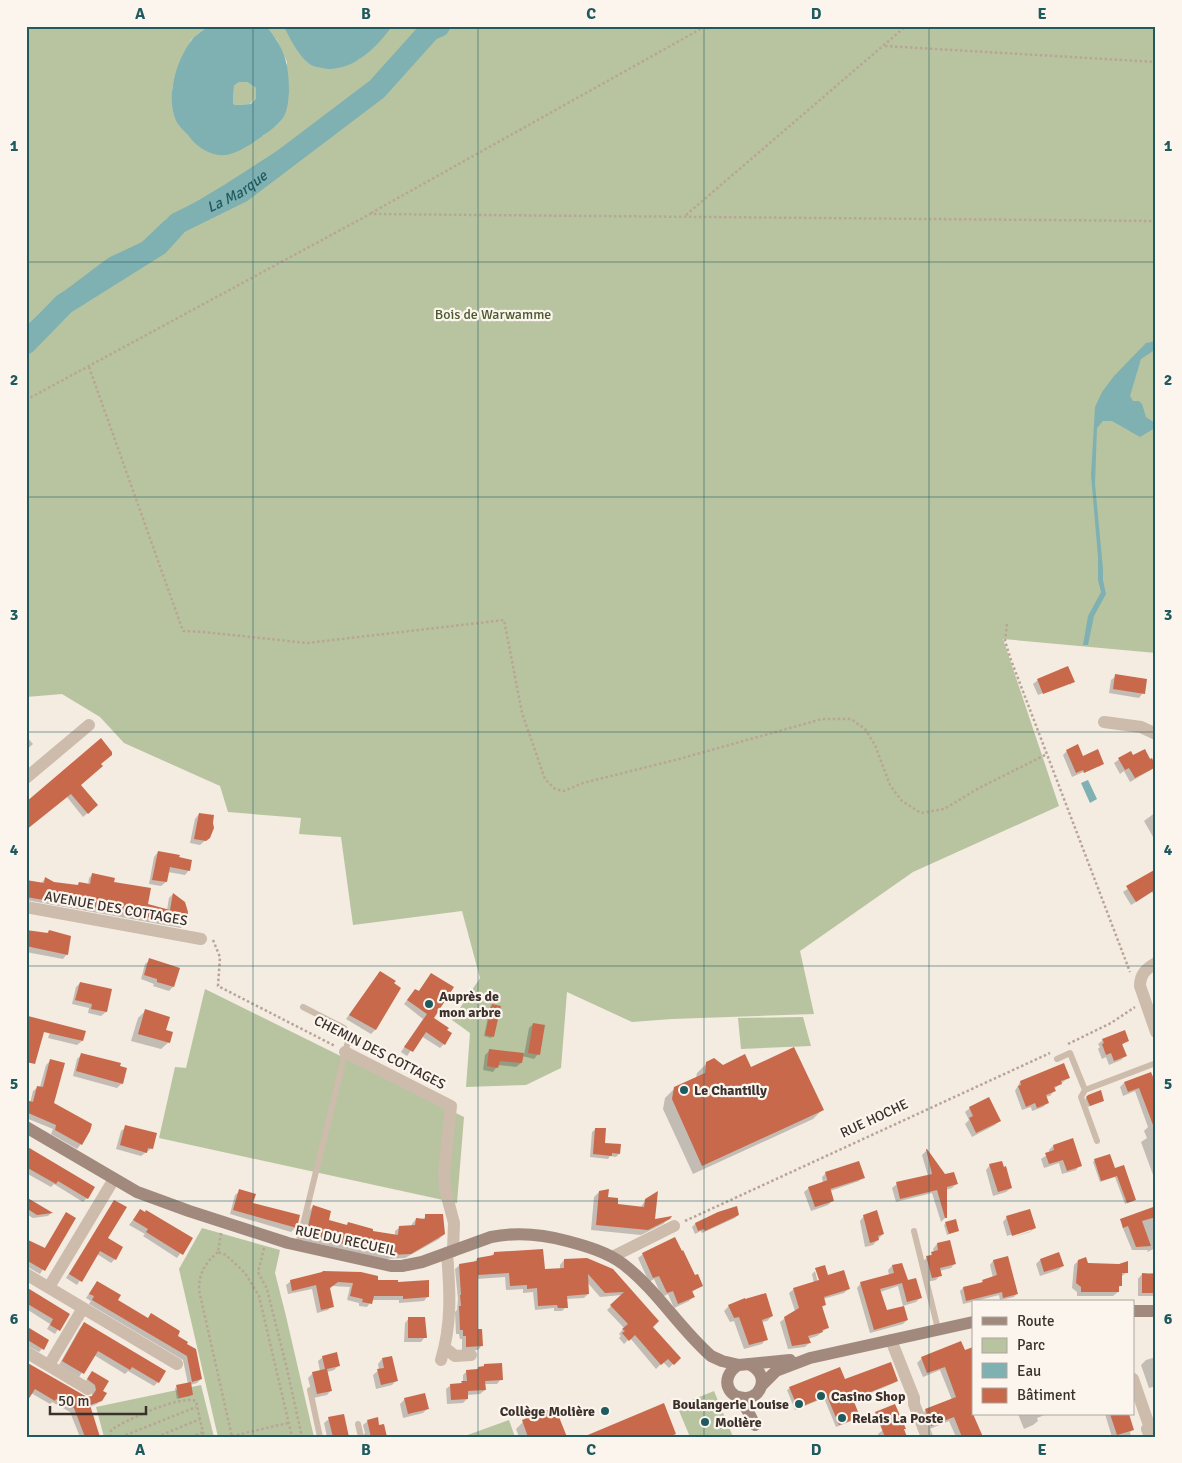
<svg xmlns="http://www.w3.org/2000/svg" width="1182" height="1463" font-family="Signika,sans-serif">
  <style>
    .green { fill: #b8c4a0 }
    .water { fill: #7fb0b2; fill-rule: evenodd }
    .shadow { fill: #0003 }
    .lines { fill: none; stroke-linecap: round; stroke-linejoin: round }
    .river { stroke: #7fb0b2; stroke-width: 22 }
    .building { fill: #c8694b }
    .path { stroke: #b9a596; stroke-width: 2.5; stroke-dasharray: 2.5 2.5; stroke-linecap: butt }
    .lane { stroke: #cdbbac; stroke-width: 6 }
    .street { stroke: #cdbbac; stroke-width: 12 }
    .secondary { stroke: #a18a7d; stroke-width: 12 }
    .grid { fill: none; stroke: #1f5a5e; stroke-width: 1; stroke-opacity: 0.55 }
    .poi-dot { fill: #1f5a5e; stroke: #fbf5ee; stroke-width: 2 }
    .labels { text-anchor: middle; stroke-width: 4.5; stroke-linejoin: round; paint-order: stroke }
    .park-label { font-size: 14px; fill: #4a5a2e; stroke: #fbf5ee }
    .street-label { font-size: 14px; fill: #3b302b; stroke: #fbf5ee }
    .poi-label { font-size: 14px; font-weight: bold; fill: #3b302b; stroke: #fbf5ee; text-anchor: start }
    .water-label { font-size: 15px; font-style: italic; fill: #1f5a5e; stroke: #fbf5ee }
    .neatline { fill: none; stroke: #1f5a5e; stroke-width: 2 }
    .grid-label { font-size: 16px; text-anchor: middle; font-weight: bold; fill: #1f5a5e }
  </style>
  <rect width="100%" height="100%" fill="#f4ebe1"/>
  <!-- green -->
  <path class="green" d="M26 26H208L191 40 175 76 172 89 174 114 263 136 277 124 284 116 287 62 277 40 266 26H284L307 62 358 60 373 47 392 26H1156V653L1003 639 1059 806 913 872 800 951 814 1014 672 1019 632 1022 567 992 561 1068 526 1085 466 1087 470 1033 452 1020 480 978 462 911 353 925 341 837 299 834 301 818 228 812 220 786 124 743 100 717 62 694 26 697Z
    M239 82H247L256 88V98L250 104 235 105 233 103 234 86Z
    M205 989 464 1117 457 1203 159 1138 175 1067 186 1068Z
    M803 1017 811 1046 741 1049 738 1018Z
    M202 1228 280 1250 275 1273 285 1312 314 1437H218L179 1269Z
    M201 1385 214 1437H104L96 1407Z
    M714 1391 733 1437H690L677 1406Z
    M509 1420 515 1437H462Z"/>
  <!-- water -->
  <path class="water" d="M208 26H266C285 48 289 64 289 92 288 101 288 110 283 118 275 128 264 135 254 142 245 148 230 157 219 155 207 154 195 145 188 135 185 132 181 128 178 124 164 101 176 61 191 41 195 35 203 31 208 26ZM239 82H247L256 88V98L251 104 235 105 233 103 234 86Z
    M284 26H392C377 48 350 74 322 68 317 67 311 66 307 62 299 55 288 36 284 26Z
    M425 26H434L425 33 391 71 309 138 232 190 179 219 160 243 104 272 75 292 26 337V326L67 289 108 258 142 242 164 221 224 185 294 140 373 79Z
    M1156 341V349L1141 359 1130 396 1133 401H1139L1142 404 1146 417 1155 423V428L1140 437 1112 421H1103L1097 428 1095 484 1103 569V580L1106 594 1094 616 1088 645H1083L1088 616 1101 592 1098 580V557L1091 475 1095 407 1102 392 1114 376 1146 343Z
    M1088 780 1097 799 1090 803 1081 783Z"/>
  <!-- shadow -->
  <path class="shadow" d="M1116 676 1143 693 1139 698 1109 693 1111 680Z
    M1038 680 1073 681 1070 685V682L1038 695 1033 684Z
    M26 736 33 744 26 750Z
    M1144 750 1155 766 1151 770 1130 782 1124 771 1120 774 1114 763 1130 752 1133 757Z
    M1067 751 1083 757 1102 764 1099 767V765L1072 777 1063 755Z
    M80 785 92 809 83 817 67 797Z
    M1156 812V842L1144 821Z
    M199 814 209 837 200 845 190 843 195 819Z
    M158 852 189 870 185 875 168 872 166 882 161 886 149 884 154 857Z
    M1156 870V899L1152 892 1131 905 1123 892Z
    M93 874 113 883 147 905 167 910 169 898 173 894 187 912 185 924 181 928 26 900V880L41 883 45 879 54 883 77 886 79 883 88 885 89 878Z
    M26 931 46 934 49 931 67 954 63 959 26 952Z
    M150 960 173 987 169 991 153 986 154 984 141 979 145 964Z
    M380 972 399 989 375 1030 371 1034 346 1019Z
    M431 974 432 1019 444 1044 440 1048 421 1036 407 1056 401 1052 423 1019 404 1004 411 995 418 992Z
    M80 983 106 1012 101 1016 88 1013 89 1008 72 1004 76 987Z
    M492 1005 493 1036 491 1038 484 1036 490 1007Z
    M145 1011 165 1031 169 1042 161 1049 131 1041 138 1018Z
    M533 1024 538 1054 534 1059 522 1056 521 1063 516 1067 498 1065 493 1072 483 1070 485 1055 490 1050 524 1055 529 1028Z
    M51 1029 82 1041 77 1045 48 1038Z
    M1103 1040H1127L1121 1046 1125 1056 1121 1060 1109 1065 1106 1057 1102 1059 1098 1049 1100 1047 1098 1044Z
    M82 1054 122 1083 117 1088 73 1076 77 1059Z
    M51 1060 52 1104 81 1144 77 1149 51 1134 53 1129 26 1118V1101L30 1103 33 1091 38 1087H40L46 1065Z
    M706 1064 750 1068 822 1110 813 1119 693 1174 663 1109 665 1098 675 1088 696 1078 697 1073Z
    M1068 1078 1054 1089V1091L1050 1096 1045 1097 1047 1103 1043 1107 1032 1111 1031 1107 1022 1110 1015 1091 1020 1082Z
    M1124 1083 1156 1087V1183L1141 1142 1147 1138 1144 1131 1148 1127 1135 1091 1123 1096 1120 1087Z
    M1086 1098 1103 1100 1088 1107 1085 1100Z
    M970 1108 999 1121 995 1125 972 1137 965 1124 969 1120 965 1112Z
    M126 1127 152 1148 141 1156 116 1149 121 1131Z
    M596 1129 604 1144 619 1154 616 1157 610 1156 608 1159 590 1157 592 1132Z
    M1053 1146 1080 1165 1076 1170 1062 1174 1059 1163 1044 1168 1041 1159 1050 1153 1049 1150Z
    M26 1147 87 1198 83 1202 54 1184 51 1187 26 1173Z
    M927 1150 944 1175 956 1184 952 1188 946 1190 945 1218 941 1222 932 1193 896 1202 892 1188 897 1184 928 1176 922 1155Z
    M1095 1160 1115 1169 1135 1199 1133 1201 1125 1204 1115 1177 1100 1182 1093 1162Z
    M990 1165 1011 1188 1006 1192 993 1196 986 1170Z
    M826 1173 863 1177 859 1181 830 1191 833 1200 828 1205 811 1211 804 1192 809 1188 823 1183 822 1177Z
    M240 1191 251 1204 296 1227 291 1232 230 1214 235 1195Z
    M599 1192 616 1205 640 1208 646 1200 654 1221 669 1218 663 1224 641 1235 591 1230 594 1197Z
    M26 1198 51 1213 48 1216 33 1218 26 1214Z
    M115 1201 106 1239 115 1259 111 1263 97 1254 77 1285 66 1278Z
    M313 1206 327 1221 346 1226 349 1223 372 1232 395 1235V1231L400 1227 411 1226 412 1224 416 1219 422 1220 426 1216 444 1234 439 1239 405 1258 384 1259 302 1240 309 1211Z
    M1156 1208V1248L1147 1252 1148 1250H1132L1122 1226 1127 1221Z
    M140 1211 191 1238 177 1258 143 1236 145 1234 129 1225Z
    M66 1214 74 1219 40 1274 26 1266V1240L44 1249Z
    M738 1215 735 1218 702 1233 701 1231 695 1234 692 1227 695 1224Z
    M864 1216 883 1234 873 1245 865 1247 860 1221Z
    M1007 1217 1035 1228 1030 1232 1008 1239 1031 1231V1228L1007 1236 1003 1222Z
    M946 1223 958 1230 947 1235 944 1225Z
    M937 1244 955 1263 951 1268 939 1271 940 1275 936 1280 927 1282 922 1262 934 1252 933 1249Z
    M494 1253 543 1270H560V1265L564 1260 613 1270 651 1327 679 1358 669 1368 663 1362 656 1369 630 1338 624 1344 619 1338 621 1336 619 1334 624 1328 607 1310 622 1295 600 1297 587 1282 588 1294 584 1298 566 1299V1307L562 1311H554V1308L535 1310 533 1292 523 1293V1289L506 1290 505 1277 477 1279V1331L482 1345 478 1350 462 1351V1339H460L459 1334H456L455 1312 457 1310 458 1299 455 1269 460 1265 473 1263 477 1259 491 1256Z
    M643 1254 694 1277 701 1286 692 1292 693 1297 689 1301 674 1308 668 1294 662 1297 654 1279 649 1282 638 1258Z
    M1007 1258 1017 1293 1014 1297 1000 1300 999 1295 963 1304 960 1291 963 1288 980 1284 983 1281 993 1278 990 1265 993 1261Z
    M1040 1260 1063 1266 1058 1270 1040 1276 1036 1264Z
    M1078 1261 1088 1265 1127 1272 1121 1277V1285L1118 1288V1292L1113 1296H1077V1292L1072 1288 1074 1265Z
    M901 1264 907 1282 920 1298 916 1302 903 1306 898 1286 880 1292 886 1311 907 1320 903 1324 870 1333 857 1288 861 1283 889 1275 888 1270 892 1266Z
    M816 1269 849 1288 844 1293 823 1299 825 1305 821 1308 827 1328 817 1336 808 1339 809 1343 805 1347 788 1349 780 1322 795 1311 789 1293 794 1289 814 1283 812 1274 815 1271 819 1286H822L817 1270H815Z
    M1151 1273H1156V1296H1138V1279L1142 1274 1149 1275Z
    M291 1281H376L397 1283 428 1296 424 1301 399 1303V1300H372L367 1307 359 1306V1303L347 1300 350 1287 332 1286 329 1288 332 1306 328 1310 317 1313 312 1289 288 1294 286 1285Z
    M94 1286 176 1336 185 1344 201 1379 197 1383 190 1385 192 1394 190 1396 177 1399 175 1388 188 1384 183 1360 89 1304 91 1301 86 1298Z
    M26 1289 68 1314 55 1334 47 1329 50 1324 28 1310 26 1313Z
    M729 1306 772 1316 767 1321 762 1322 766 1339 762 1344 744 1349 734 1321 730 1322 724 1311Z
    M409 1318 425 1337 421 1342H404L405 1323Z
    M84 1324 158 1382 154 1386 128 1371 125 1374 94 1355 79 1377 59 1365 80 1328Z
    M26 1328 42 1349 39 1352 26 1345Z
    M973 1349V1375L966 1377 973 1395 972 1414 981 1437H956L949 1421 927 1430 921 1415 926 1410 952 1400 940 1370 923 1377 917 1363 922 1358 964 1352Z
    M323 1357 339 1365 334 1370 327 1372 331 1390 327 1395 313 1398 308 1378 313 1373 320 1371 318 1361Z
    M1156 1357V1386L1149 1388 1141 1365 1146 1360Z
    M382 1359 396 1381 392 1385 376 1389 373 1375 379 1370 378 1364Z
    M26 1363 84 1397 92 1398V1389L84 1383 92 1373 101 1391V1400L97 1404 89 1407 98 1437H80L70 1412 52 1402 50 1404 31 1393Z
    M478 1368H482L501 1379 497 1384H484L485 1390 480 1394 467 1395V1399L463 1403 447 1404 446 1389 451 1385 460 1384 463 1382V1375L467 1371 476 1370Z
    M844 1381H897L894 1383 852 1401 857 1417 854 1420 836 1427 824 1398 795 1410 787 1390 790 1388Z
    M405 1399 428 1408 423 1413 403 1418 400 1404Z
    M1018 1414H1047L1037 1418 1038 1421 1033 1425 1024 1429Z
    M1105 1414H1128L1133 1429 1130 1432 1131 1437H1112Z
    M329 1419 348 1437H327L324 1423Z
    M368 1421 379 1427 386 1437H362L365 1433 363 1425Z
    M523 1422 566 1437H519L516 1429Z
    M883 1430 906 1437H879L878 1434Z"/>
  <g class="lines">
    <!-- river -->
    <path class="river" id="s1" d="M26 343 64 304 158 245 178 223 241 192 377 89 430 30 439 26"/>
  </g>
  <!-- building -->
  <path class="building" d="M1068 666 1075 682 1043 694 1037 679Z
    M1115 674 1147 679 1145 694 1113 689Z
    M101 738 112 752V755L101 764 103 766 81 785 98 805 88 814 71 794 26 830V802Z
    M1078 744 1083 756 1098 749 1104 764 1084 773 1083 770 1076 773 1066 750Z
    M1145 749 1150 759 1152 758 1156 767 1135 778 1129 768 1125 770 1118 758 1131 751 1133 755Z
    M199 813 214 815 213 823 214 828 210 838 206 841 194 839Z
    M158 851 180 855 179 857 192 860 190 871 170 867 167 882 152 880Z
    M1156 869V889L1136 902 1126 886Z
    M92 873 115 878 114 882 151 888 148 904 170 910 173 893 185 902 188 912 186 924 26 897V880L44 883 45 877 54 882 78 885 79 882 90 884Z
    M26 930 48 933 49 930 71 936 68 955 26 946Z
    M149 958 180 968 174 987 157 982V979L144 975Z
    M380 971 396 981 394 983 401 988 376 1030 349 1015Z
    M431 973 454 987 434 1018 449 1028 447 1030 452 1033 445 1045 426 1032 413 1052 404 1047 427 1014 407 1000 415 989 419 991Z
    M80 982 112 989 107 1012 91 1009 92 1004 75 1000Z
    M492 1004 501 1006 494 1037 485 1035Z
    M145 1009 170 1017 166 1030 173 1032 170 1043 138 1034Z
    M28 1016 86 1031 83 1041 44 1032 35 1064 26 1062V1023Z
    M533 1023 545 1025 540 1055 528 1053Z
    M1125 1030 1129 1041 1122 1044 1127 1056 1114 1061 1111 1053 1106 1055 1102 1044 1104 1043 1102 1039Z
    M794 1047 824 1110 702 1166 672 1099 674 1087 705 1073 706 1062 714 1058 723 1065 745 1054 751 1067Z
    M489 1049 524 1053 522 1063 500 1061 498 1068 487 1066Z
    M81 1053 121 1063 120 1066 127 1068 123 1084 76 1071Z
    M50 1059 65 1063 54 1103 92 1124 90 1131 82 1145 55 1130 56 1125 26 1112V1100L33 1102 37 1086 43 1087Z
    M1064 1063 1070 1078 1061 1081 1062 1084 1054 1087 1056 1091 1046 1095 1049 1103 1037 1108 1035 1103 1026 1107 1018 1086 1021 1085 1020 1081Z
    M1151 1072 1156 1084 1155 1130 1139 1088 1128 1092 1124 1082Z
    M1101 1090 1104 1101 1090 1106 1086 1097 1088 1095Z
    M989 1097 1001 1121 976 1133 969 1118 973 1116 969 1107Z
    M125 1125 157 1133 153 1149 148 1148 147 1153 120 1145Z
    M595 1128H606L605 1143 621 1144 620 1154 612 1153V1156L593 1154Z
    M1073 1138 1082 1166 1067 1171 1063 1160 1049 1164 1045 1153 1054 1150 1053 1145Z
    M26 1146 95 1187 88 1199 58 1181 56 1184 26 1167Z
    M926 1149H927L945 1174 954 1172 958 1184 947 1187V1218H945L937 1190 900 1199 896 1182 932 1174Z
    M1110 1154 1115 1168 1124 1165 1136 1200 1127 1203 1117 1176 1101 1181 1094 1159Z
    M859 1161 865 1178 830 1189 825 1172Z
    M1002 1161 1004 1167 1006 1166 1012 1188 998 1192 989 1164Z
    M828 1180 834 1201 815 1207 808 1187Z
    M239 1189 256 1194 253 1203 300 1215 297 1228 233 1210Z
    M609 1189 608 1197 618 1198V1204L644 1207 645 1199 658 1191 655 1219 672 1216 670 1219 648 1230 596 1225 599 1191Z
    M26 1197 53 1213 37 1215 26 1208Z
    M114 1200 127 1207 108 1238 123 1247 116 1260 100 1251 82 1282 69 1274Z
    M313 1205 331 1211 329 1220 347 1225 348 1222 373 1229V1231L398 1235 399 1226 415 1225 416 1218 425 1219V1214H443L445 1234 411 1254 389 1255 378 1252 306 1235Z
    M737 1206 739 1215 705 1231 704 1229 698 1231 695 1223 718 1212Z
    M1156 1206V1217L1142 1221 1151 1246 1136 1247 1128 1226 1123 1228 1120 1219Z
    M140 1209 145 1212 146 1210 193 1238 183 1255 146 1232 148 1229 133 1220Z
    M1030 1209 1036 1228 1012 1236 1006 1216Z
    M877 1210 884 1234 878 1236 879 1240 870 1243 863 1215Z
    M66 1212 76 1218 45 1271 26 1260V1239L45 1248Z
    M956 1219 959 1231 949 1234 945 1222Z
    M675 1237 682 1251 683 1250 695 1275 698 1274 703 1286 692 1291 695 1297 678 1304 673 1291 667 1293 659 1276 653 1278 642 1253Z
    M950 1240 956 1264 940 1268 942 1276 932 1278 926 1256 932 1255 931 1252 938 1250 937 1243Z
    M543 1249 545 1269 564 1268V1259L587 1258 613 1269 659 1321 653 1327 681 1358 674 1365 668 1359 661 1365 635 1335 629 1341 622 1333 625 1331 622 1329 628 1324 610 1305 624 1292 605 1293 588 1274 589 1294 567 1296 568 1308H558L557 1305 538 1306 537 1288 527 1289V1285L510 1286 509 1273 478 1275V1329H482L483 1346 466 1347V1336H463V1330H460L459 1306H461L460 1295H461L459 1264 477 1261V1258L494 1255V1252Z
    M1059 1252 1064 1266 1044 1272 1040 1259Z
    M1008 1256 1018 1294 1003 1298 1002 1292 966 1301 963 1287 983 1282 982 1280 997 1275 993 1260Z
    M1086 1257 1088 1263 1119 1264 1128 1261V1273H1122V1286H1119V1292H1081V1287L1076 1283 1078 1260Z
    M902 1263 908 1280 916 1278 922 1298 907 1302 902 1283 880 1289 887 1310 904 1306 908 1320 874 1330 860 1282 894 1273 892 1265Z
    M825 1265 828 1275 844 1270 850 1289 824 1297 826 1305 822 1306 829 1328 822 1330 823 1332 808 1336 811 1343 792 1346 784 1317 799 1308 793 1288 819 1280 815 1268Z
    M323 1271 361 1272 378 1276V1280H398V1282L429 1280V1297L403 1299V1296H374L372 1304 362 1302 363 1299 350 1296 353 1283 338 1282 330 1288 334 1307 321 1310 316 1285 292 1291 290 1280 322 1272Z
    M1142 1273 1156 1274V1293H1142Z
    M97 1281 121 1295 118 1300 148 1318 151 1313 180 1331 178 1336 188 1342 187 1344 196 1349 202 1379 192 1382 187 1356 92 1300 94 1296 89 1294Z
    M26 1287 70 1314 60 1331 50 1325 53 1319 26 1303Z
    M766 1293 773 1316 762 1320 768 1340 749 1345 739 1317 734 1318 728 1305 745 1298V1299Z
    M408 1317H425L427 1338H408Z
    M84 1322 166 1371 159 1383 132 1367 130 1370 98 1351 84 1374 62 1361Z
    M26 1326 49 1340 44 1350 26 1339Z
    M961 1341 965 1350 973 1347V1414L983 1437H962L954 1417 931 1426 925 1409 956 1397 945 1367 927 1373 921 1357Z
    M337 1352 340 1366 327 1369 332 1391 317 1394 312 1372 325 1369 322 1356Z
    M392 1356 398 1381 381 1385 377 1369 384 1368 382 1358Z
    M26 1362 87 1397 92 1396 96 1390 95 1385 87 1379 92 1371 109 1381 103 1391 107 1393 102 1401 90 1405 100 1437H85L74 1408 56 1399 55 1401 35 1389 26 1403Z
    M891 1362 898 1381 853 1399 860 1417 839 1425 827 1396 798 1408 789 1387 840 1367 845 1379Z
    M502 1363 503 1380 485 1381 486 1390 468 1391V1399L451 1400 450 1384 462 1383 461 1381H467L466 1370 478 1369V1367L484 1366V1364Z
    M191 1382 193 1395 179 1398 176 1385Z
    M425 1393 429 1409 408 1414 404 1398Z
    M664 1403 676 1434 668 1437H583Z
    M895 1404 906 1429H904L907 1437H885L875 1412Z
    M555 1407 567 1437H528L522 1420Z
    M344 1414 349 1437H333L328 1417Z
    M1110 1414H1129L1134 1430 1117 1435Z
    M378 1417 379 1425 384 1424 387 1437H371L367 1420Z"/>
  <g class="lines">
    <!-- path -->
    <path class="path" d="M885 46 1156 62
      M371 213 706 26
      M686 215 906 26
      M89 367 183 631 204 632 307 643 504 620 522 713 545 779 555 789 564 791 583 783 679 759 822 719H851L865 729 875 745 890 785 902 801 921 813 944 809 979 788 1047 754
      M26 400 370 214 1156 221
      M1007 624 1005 641 1011 660 1130 972
      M213 940 220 957 218 986 335 1046
      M1068 1044 1111 1023 1135 1007
      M685 1221 1050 1053
      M221 1233 218 1252 226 1255 245 1273 259 1296 292 1437
      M264 1248 258 1272 267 1289 287 1369 302 1437
      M218 1252C205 1263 199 1273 199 1290L232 1437
      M232 1436 288 1423
      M111 1437V1430C126 1420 179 1395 196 1401L204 1437
      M121 1437 196 1407
      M157 1437 200 1419
      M191 1437 203 1432"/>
    <!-- lane -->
    <path class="lane" d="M1057 1059 1070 1053 1085 1090 1156 1063
      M1085 1090 1081 1097 1097 1141
      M914 1231 938 1329
      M298 1245 349 1037 344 1028 303 1007
      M310 1390 320 1437
      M358 1424 361 1437"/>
    <!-- street -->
    <path class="street" d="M1104 722 1141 727 1156 734
      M26 778 89 725
      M26 907 201 939
      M1156 963C1146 969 1140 974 1140 986L1156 1032
      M345 1052 451 1106 444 1173 445 1189 454 1223 453 1251
      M612 1257 674 1226
      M26 1274 177 1364
      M49 1287 114 1179
      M891 1340 914 1398V1404L927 1437
      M445 1348 455 1356 471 1355
      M26 1352 88 1389
      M441 1360C452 1324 450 1290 447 1253
      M49 1365 83 1308
      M1133 1379 1150 1428 1147 1429 1150 1437"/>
    <!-- secondary -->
    <path class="secondary" d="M26 1127 137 1192 189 1211 288 1243 391 1266H402L422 1262 491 1237C516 1232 542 1234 567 1241 586 1246 607 1252 623 1264 657 1290 679 1328 711 1356L722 1361 739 1365
      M1133 1311H1156
      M761 1386 776 1371 810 1358 973 1322
      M736 1396C761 1406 773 1373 748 1364
      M755 1425C751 1418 748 1410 743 1403 740 1399 735 1396 731 1392 723 1382 729 1370 739 1365L790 1360"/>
  </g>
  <!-- grid -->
  <path class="grid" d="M253 26V1437M478 26V1437M704 26V1437M929 26V1437M26 262H1156M26 497H1156M26 732H1156M26 966H1156M26 1201H1156"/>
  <!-- markers -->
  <g class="poi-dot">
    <circle cx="429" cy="1004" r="5"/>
    <circle cx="684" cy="1090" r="5"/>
    <circle cx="821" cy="1396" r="5"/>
    <circle cx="799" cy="1404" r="5"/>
    <circle cx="605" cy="1411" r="5"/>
    <circle cx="842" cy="1418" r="5"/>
    <circle cx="705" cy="1422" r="5"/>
  </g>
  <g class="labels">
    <!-- park labels -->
    <g class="park-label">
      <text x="493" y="319">Bois de Warwamme</text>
    </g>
    <!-- street labels -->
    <g class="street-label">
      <text transform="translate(116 908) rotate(10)" y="5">AVENUE DES COTTAGES</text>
      <text transform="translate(380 1052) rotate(27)" y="5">CHEMIN DES COTTAGES</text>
      <text transform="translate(874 1118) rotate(-25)" y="5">RUE HOCHE</text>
      <text transform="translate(346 1240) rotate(12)" y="5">RUE DU RECUEIL</text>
    </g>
    <!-- poi labels -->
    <g class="poi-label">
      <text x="439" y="1001">Auprès de<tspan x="439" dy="16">mon arbre</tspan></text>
      <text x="694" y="1095">Le Chantilly</text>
      <text x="831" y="1401">Casino Shop</text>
      <text x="789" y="1409" text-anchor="end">Boulangerie Louise</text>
      <text x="595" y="1416" text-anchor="end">Collège Molière</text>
      <text x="852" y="1423">Relais La Poste</text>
      <text x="715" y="1427">Molière</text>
    </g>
    <!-- water labels -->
    <g class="water-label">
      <text dy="5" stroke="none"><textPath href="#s1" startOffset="262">La Marque</textPath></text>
    </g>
  </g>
  <!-- border -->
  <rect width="1182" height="1463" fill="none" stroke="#fbf5ee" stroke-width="55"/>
  <!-- legend -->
  <rect x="972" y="1300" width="162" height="115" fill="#fbf5ee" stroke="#aea6a0"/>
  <rect x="982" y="1317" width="25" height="8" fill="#a18a7d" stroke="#aea6a0"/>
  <text x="1017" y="1326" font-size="15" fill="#3b302b">Route</text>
  <rect x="982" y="1338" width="25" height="15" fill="#b8c4a0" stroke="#aea6a0"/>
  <text x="1017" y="1350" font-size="15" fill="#3b302b">Parc</text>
  <rect x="982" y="1363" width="25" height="15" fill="#7fb0b2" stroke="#aea6a0"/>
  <text x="1017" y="1376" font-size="15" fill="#3b302b">Eau</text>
  <rect x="982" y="1388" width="25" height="15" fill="#c8694b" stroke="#aea6a0"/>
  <text x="1017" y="1400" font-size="15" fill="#3b302b">Bâtiment</text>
  <!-- scale -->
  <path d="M50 1406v8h96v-8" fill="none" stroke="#3b302b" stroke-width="2.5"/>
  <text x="58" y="1406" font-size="15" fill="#3b302b" stroke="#fbf5ee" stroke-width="4" paint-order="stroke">50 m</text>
  <rect x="28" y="28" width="1126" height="1408" class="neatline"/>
  <g class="grid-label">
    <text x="140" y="19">A</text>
    <text x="366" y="19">B</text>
    <text x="591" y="19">C</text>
    <text x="816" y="19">D</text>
    <text x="1042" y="19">E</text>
    <text x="14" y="151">1</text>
    <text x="1168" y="151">1</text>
    <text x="14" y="385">2</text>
    <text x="1168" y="385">2</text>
    <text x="14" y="620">3</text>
    <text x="1168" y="620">3</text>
    <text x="14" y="855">4</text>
    <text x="1168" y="855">4</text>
    <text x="14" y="1089">5</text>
    <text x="1168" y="1089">5</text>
    <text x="14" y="1324">6</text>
    <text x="1168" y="1324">6</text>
    <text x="140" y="1455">A</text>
    <text x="366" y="1455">B</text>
    <text x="591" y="1455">C</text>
    <text x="816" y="1455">D</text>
    <text x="1042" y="1455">E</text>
  </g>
</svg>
